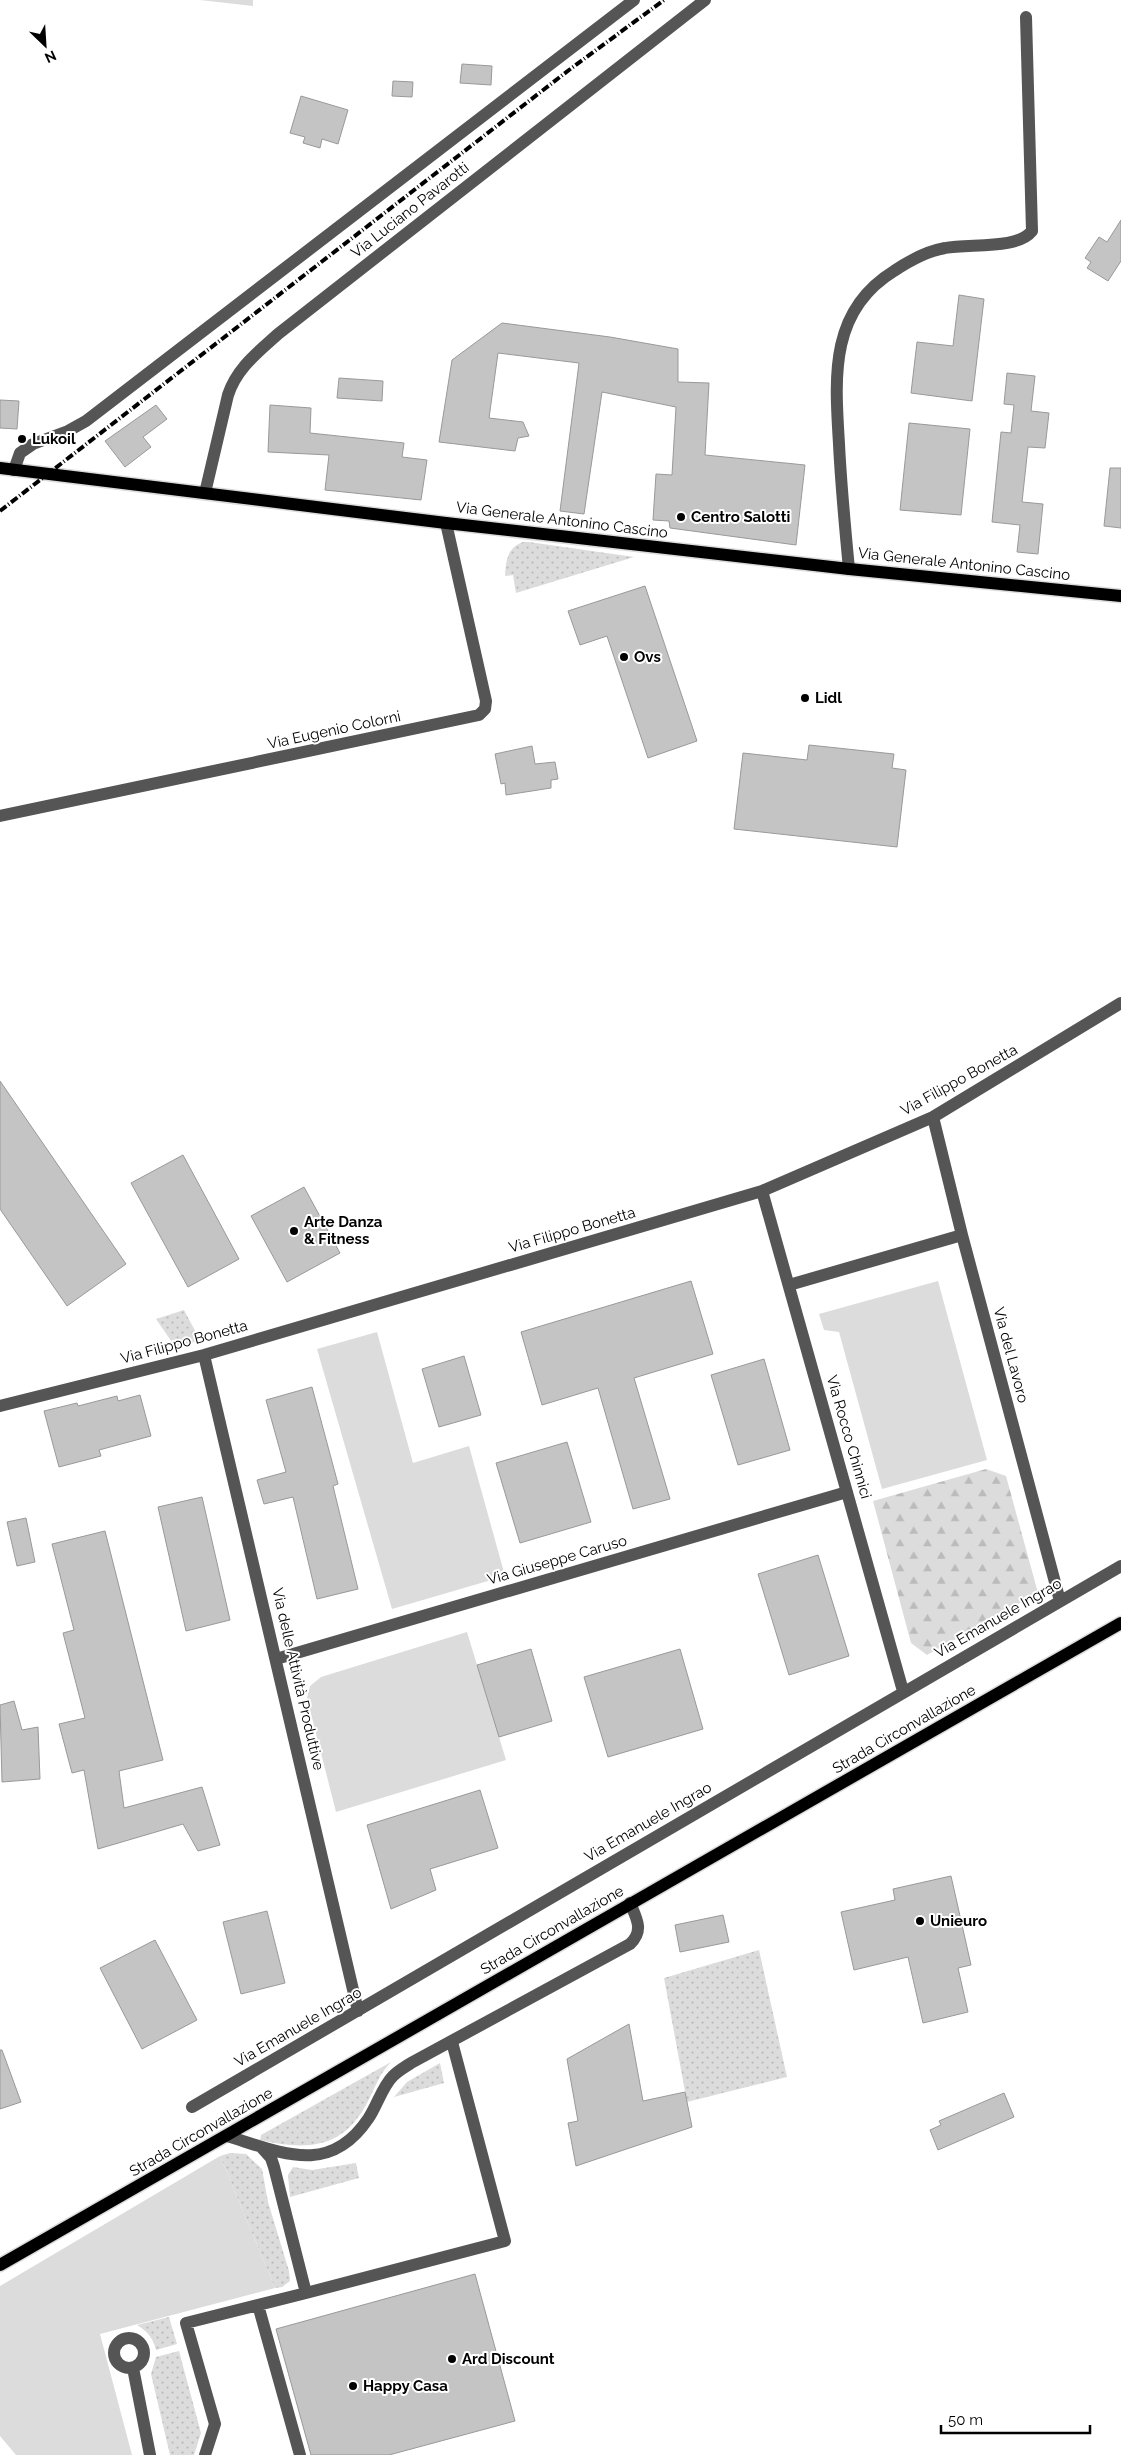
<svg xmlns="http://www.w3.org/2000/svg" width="1121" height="2455" font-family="Raleway,sans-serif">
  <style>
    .grass { fill: #dcdcdc }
    .forest { fill: url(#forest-firs) }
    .garden { fill: url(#garden-dots) }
    .building { fill: #c4c4c4; stroke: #999 }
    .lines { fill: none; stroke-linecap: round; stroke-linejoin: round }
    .major-casing { stroke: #dbdbdb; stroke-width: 15 }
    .minor { stroke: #555; stroke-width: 12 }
    .major { stroke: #000; stroke-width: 12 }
    .rail { stroke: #000; stroke-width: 4; stroke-dasharray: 8 2.5 1 2.5; stroke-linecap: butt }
    .poi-dot { fill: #000; stroke: #fff; stroke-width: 2 }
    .labels { text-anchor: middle; stroke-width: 4; stroke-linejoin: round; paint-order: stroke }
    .street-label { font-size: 15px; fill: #000; stroke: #fff }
    .poi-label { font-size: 15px; font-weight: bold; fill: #000; stroke: #fff; text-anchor: start }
  </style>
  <defs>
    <pattern id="forest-firs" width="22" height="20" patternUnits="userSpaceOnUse" patternTransform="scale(1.25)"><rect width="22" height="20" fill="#dcdcdc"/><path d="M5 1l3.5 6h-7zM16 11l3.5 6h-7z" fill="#bbb"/></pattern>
    <pattern id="garden-dots" width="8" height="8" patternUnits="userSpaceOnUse" patternTransform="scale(1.25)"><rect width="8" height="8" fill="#dcdcdc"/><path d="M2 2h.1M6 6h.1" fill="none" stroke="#bbb" stroke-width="1.8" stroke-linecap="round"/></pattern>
  </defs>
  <rect width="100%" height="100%" fill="#fff"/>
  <!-- grass -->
  <path class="grass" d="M200 0H253V6Z
    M938 1281 987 1460 882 1489 839 1332 824 1330 819 1314Z
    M377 1332 413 1463 469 1446 505 1576 392 1609 317 1349Z
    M467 1632 506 1760 336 1812 307 1698 310 1686 321 1677Z
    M220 2156 275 2288 100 2334 132 2455H16L0 2436V2286Z"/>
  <!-- forest -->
  <path class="forest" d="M986 1469 1006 1476 1038 1593 927 1655 911 1643 873 1501Z"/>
  <!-- garden -->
  <path class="garden" d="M523 542H529L634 557 516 593 513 575 505 576C506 561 507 548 523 542Z
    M184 1310 200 1340 176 1348 156 1319Z
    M759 1950 787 2077 687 2102 664 1978Z
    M391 2062C378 2075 375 2089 366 2105 341 2150 306 2150 260 2140L261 2135Z
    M440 2063 444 2083 394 2097 407 2082Z
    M230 2153 246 2154 262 2169 268 2202 289 2271 290 2281 282 2287 275 2288 220 2156Z
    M356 2163 359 2178 290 2197 288 2175 293 2167 312 2170Z
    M169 2317 177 2344 156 2350C153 2338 148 2332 137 2325Z
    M179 2351 201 2433 194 2455H170L151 2374 156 2357Z"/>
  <!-- building -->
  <path class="building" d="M462 64 492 66 491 85 460 83Z
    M393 81 413 82 412 97 392 96Z
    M301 96 348 110 338 144 322 139 320 148 303 143 305 137 290 133Z
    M1121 220V261L1108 281 1087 268 1091 262 1085 258 1099 237 1107 242Z
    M959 295 984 299 972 401 911 393 917 342 953 346Z
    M502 323 610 337 678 349V382L709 383 705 455 805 465 796 545 670 528 669 521 653 520 656 474 672 475 676 407 602 392 584 514 560 511 579 363 498 353 489 418 523 422 529 436 518 438 515 451 439 442 452 360Z
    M1007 373 1035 376 1031 411 1049 413 1045 448 1028 447 1022 502 1043 504 1038 554 1017 552 1020 525 992 522 1001 432 1011 433 1014 405 1004 404Z
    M339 378 383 381 382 401 337 398Z
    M0 400 19 401 17 429 0 428Z
    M156 405 167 419 143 437 151 447 125 467 105 441Z
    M270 405 311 408 310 433 404 443 402 457 427 460 421 500 325 490 329 455 268 452Z
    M909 423 970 429 961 515 900 510Z
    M1110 468H1121V528L1104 526Z
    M645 586 697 741 648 758 607 636 580 645 568 611Z
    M809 745 894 754 892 768 906 770 897 847 734 829 743 753 807 760Z
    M532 746 535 764 555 762 558 779 551 780V788L506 795 505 783 501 784 495 754Z
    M0 1081 126 1264 67 1306 0 1209Z
    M183 1155 239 1259 188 1287 131 1183Z
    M304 1187 340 1253 287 1282 251 1216Z
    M691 1281 713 1354 634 1378 670 1499 633 1509 598 1388 542 1405 521 1332Z
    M464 1356 481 1415 439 1427 422 1369Z
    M764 1359 790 1450 738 1465 711 1375Z
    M312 1387 338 1484 333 1486 358 1589 317 1599 293 1497 264 1504 257 1480 286 1472 266 1400Z
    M140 1395 151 1436 99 1450 101 1456 59 1467 44 1411 77 1403 78 1406 117 1396 118 1401Z
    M567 1442 591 1522 520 1543 496 1463Z
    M202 1497 230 1620 186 1631 158 1507Z
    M26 1518 35 1562 17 1566 7 1522Z
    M105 1531 163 1760 119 1771 124 1808 202 1787 220 1845 198 1851 183 1824 98 1849 84 1770 72 1773 59 1724 85 1718 63 1633 74 1630 52 1544Z
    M818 1555 849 1656 789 1675 758 1574Z
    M531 1649 552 1721 499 1737 477 1665Z
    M680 1649 703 1729 608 1757 584 1677Z
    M14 1701 22 1730 38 1727 40 1779 2 1782 0 1705Z
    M480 1790 498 1848 430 1869 436 1890 391 1909 367 1825Z
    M951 1876 971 1965 958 1968 968 2012 923 2023 908 1957 854 1970 841 1912 895 1900 893 1889Z
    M267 1911 285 1983 241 1994 223 1922Z
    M723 1915 729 1942 680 1952 675 1925Z
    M155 1940 197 2020 142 2049 100 1968Z
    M629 2024 643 2101 685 2092 692 2127 576 2166 568 2123 578 2121 567 2059Z
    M0 2050H2L21 2102 0 2109Z
    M1004 2093 1014 2117 938 2150 930 2130 941 2125 939 2121Z
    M475 2274 515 2421 389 2455H311L276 2329Z"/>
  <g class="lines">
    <!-- major casing -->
    <g class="major-casing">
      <path id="major" d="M0 468 446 523 849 569 1121 596
        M0 2265 1121 1623"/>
    </g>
    <!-- minor -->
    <path class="minor" d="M14 470 20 453 33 444 68 431 86 421 634 0
      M205 493 228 395C237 368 257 353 278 334L705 0
      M849 569C845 527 841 486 839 444 835 377 829 311 894 271 909 261 927 251 945 248 969 243 1017 250 1032 231L1026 17
      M0 816 479 715 485 709 486 701 446 523
      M933 1117 962 1235 1060 1601
      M762 1191 903 1691
      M789 1285 962 1235
      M204 1355 358 2011
      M0 1406 204 1355 762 1191 933 1117 1121 1003
      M276 1659 847 1492
      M192 2107 1121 1566
      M227 2136C280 2152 329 2177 368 2119 377 2106 382 2087 393 2076 398 2071 405 2067 411 2063L630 1944C644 1931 637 1919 630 1903
      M262 2148 271 2158 274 2167 306 2293 505 2241 452 2042
      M258 2305 300 2455
      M114 2353a15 15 0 1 1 30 0a15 15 0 1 1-30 0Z
      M133 2368 150 2455
      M205 2455 215 2424 186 2323 306 2293"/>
    <!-- major -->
    <use href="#major" class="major"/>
    <!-- rail -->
    <path class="rail" d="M0 511 569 70 664 0"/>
  </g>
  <!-- markers -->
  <g class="poi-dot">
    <circle cx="22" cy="439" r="5"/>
    <circle cx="681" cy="517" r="5"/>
    <circle cx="624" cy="657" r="5"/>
    <circle cx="805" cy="698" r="5"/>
    <circle cx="294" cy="1231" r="5"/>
    <circle cx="920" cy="1921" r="5"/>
    <circle cx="452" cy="2359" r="5"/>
    <circle cx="353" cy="2386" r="5"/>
  </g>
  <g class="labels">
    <!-- street labels -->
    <g class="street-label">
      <text transform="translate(410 210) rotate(-38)" y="5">Via Luciano Pavarotti</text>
      <text transform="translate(562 520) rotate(7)" y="5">Via Generale Antonino Cascino</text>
      <text transform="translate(964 564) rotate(6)" y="5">Via Generale Antonino Cascino</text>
      <text transform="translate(334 730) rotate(-12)" y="5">Via Eugenio Colorni</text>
      <text transform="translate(959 1080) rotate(-29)" y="5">Via Filippo Bonetta</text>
      <text transform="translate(572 1230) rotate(-16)" y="5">Via Filippo Bonetta</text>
      <text transform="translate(184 1342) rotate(-15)" y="5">Via Filippo Bonetta</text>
      <text transform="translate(1011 1355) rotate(75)" y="5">Via del Lavoro</text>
      <text transform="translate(849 1437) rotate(74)" y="5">Via Rocco Chinnici</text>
      <text transform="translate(557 1560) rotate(-16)" y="5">Via Giuseppe Caruso</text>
      <text transform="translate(998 1618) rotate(-30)" y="5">Via Emanuele Ingrao</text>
      <text transform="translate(298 1679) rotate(77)" y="5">Via delle Attività Produttive</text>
      <text transform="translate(904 1729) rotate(-30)" y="5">Strada Circonvallazione</text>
      <text transform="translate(648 1822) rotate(-30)" y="5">Via Emanuele Ingrao</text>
      <text transform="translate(552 1930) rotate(-30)" y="5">Strada Circonvallazione</text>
      <text transform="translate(298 2027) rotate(-30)" y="5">Via Emanuele Ingrao</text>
      <text transform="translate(201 2132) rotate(-30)" y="5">Strada Circonvallazione</text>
    </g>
    <!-- poi labels -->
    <g class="poi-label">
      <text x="32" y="444">Lukoil</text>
      <text x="691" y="522">Centro Salotti</text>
      <text x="634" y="662">Ovs</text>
      <text x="815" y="703">Lidl</text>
      <text x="304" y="1227">Arte Danza<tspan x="304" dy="17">&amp; Fitness</tspan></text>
      <text x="930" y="1926">Unieuro</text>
      <text x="462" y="2364">Ard Discount</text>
      <text x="363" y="2391">Happy Casa</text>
    </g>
  </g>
  <!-- north arrow -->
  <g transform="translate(45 45) rotate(155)" stroke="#ffffff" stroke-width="4" paint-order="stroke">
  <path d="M0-4L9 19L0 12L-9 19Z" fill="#000000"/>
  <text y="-8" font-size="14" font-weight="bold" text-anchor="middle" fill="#000000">N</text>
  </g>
  <!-- scale -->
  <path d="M941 2425v8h149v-8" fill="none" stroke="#000000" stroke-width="2.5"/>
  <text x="948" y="2425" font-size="15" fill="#000000" stroke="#ffffff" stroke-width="4" paint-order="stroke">50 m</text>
</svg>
